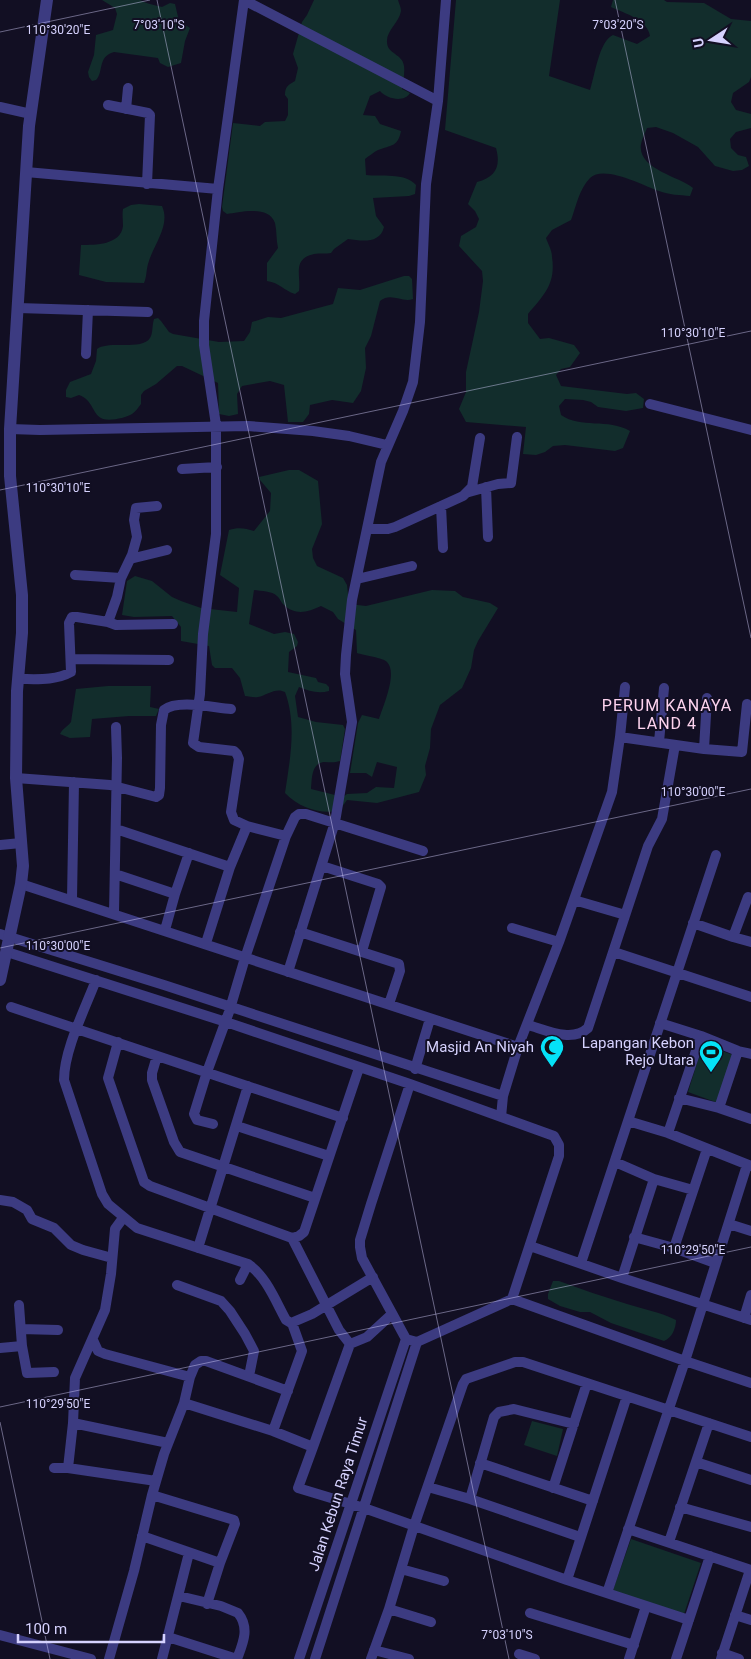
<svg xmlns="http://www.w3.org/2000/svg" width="751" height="1659" font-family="Roboto,sans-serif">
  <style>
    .green { fill: #122d2c; fill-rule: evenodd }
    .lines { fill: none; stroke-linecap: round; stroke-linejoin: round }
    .minor { stroke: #3c3b81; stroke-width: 10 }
    .tertiary { stroke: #3c3b81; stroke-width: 12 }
    .ticks { fill: none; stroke: #d6d2fe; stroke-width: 1; stroke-opacity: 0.45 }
    .labels { text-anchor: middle; stroke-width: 4; stroke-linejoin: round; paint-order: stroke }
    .poi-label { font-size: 15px; fill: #d6d2fe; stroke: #120f23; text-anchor: end }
    .street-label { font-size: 15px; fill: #d6d2fe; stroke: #120f23 }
    .neighbourhood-label { font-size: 16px; letter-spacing: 1px; fill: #fed4ef; stroke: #120f23 }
    .ticks-label { font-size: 12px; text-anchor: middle; fill: #d6d2fe; stroke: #120f23; stroke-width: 4; stroke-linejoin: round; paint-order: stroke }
  </style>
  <rect width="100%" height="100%" fill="#120f23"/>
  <!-- green -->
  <path class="green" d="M102 0H140C147 4 155 5 162 7L170 3 175 4 179 21 190 28 185 41 181 63 168 67 160 63 158 58 114 52C97 57 104 72 96 80L92 81 89 77 88 72 94 55 96 35 113 30 117 14 115 8Z
    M314 0H398C399 4 401 7 401 11 399 23 386 31 387 42 387 54 403 54 404 66 405 73 403 82 402 89L410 93C404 103 387 99 380 91L370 96 363 115 375 116 380 124 401 131C398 147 391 145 378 150 374 152 369 156 365 159L366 175C380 177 405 172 416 185L415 194 409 196 373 198 376 216 384 227C380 244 362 241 348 239L334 249 331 253C326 254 320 253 314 254 292 259 301 274 299 291L295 294C283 290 280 283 267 281V263L278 248C276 240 277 231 275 223 269 205 240 212 227 214L223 211 222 207 233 123 260 126 265 122 285 121 288 115V99L285 95C285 87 288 85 295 81L298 68 293 54 302 22 307 15Z
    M456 0H560L549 76 590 90C595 75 599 41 613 35L637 44 650 36C648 20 624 13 611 7L613 0H664L667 2 704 3 731 19 751 21V77L749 82 733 93 731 102 736 110 751 114V128L736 132 730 139 731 148 738 155 746 157 749 166 742 170 733 171 715 166 698 147 673 133 656 127 647 128C645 133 642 139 641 144 637 169 678 176 693 188L690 196C680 195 669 195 659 191 644 186 604 164 590 178 579 189 576 207 571 220L552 230 546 238C548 244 552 250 552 257 556 284 544 295 528 314V323L540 339 549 338 574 345 580 353 570 367 561 369 556 375 561 386 627 394 636 393 644 399 643 408 626 411 598 407 591 402 583 400 565 399 559 406 561 415C581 429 608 418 630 431L623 448 615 451 565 445 553 446 545 452 536 455 523 454 526 427 466 422 459 409 466 392V372L479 312 483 281 482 271 459 246 461 236 476 227 479 219 475 211 468 204 477 182C496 177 501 166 496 148L445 130Z
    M139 204 162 206C171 226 153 245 148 264 146 271 147 276 144 283L106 282 79 275 81 245C95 245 121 245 123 226 123 220 122 215 123 209L131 205Z
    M404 276H409L412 279 413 299C402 303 391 292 380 301L371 336 365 348 366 368 361 391 353 403 332 400 310 405 309 414 303 422H288L284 385 270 381 242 386 237 394 238 414 229 416 219 414 218 383 182 366H177L156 384 144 391 141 395V404C138 408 136 411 132 414 126 418 107 422 101 418 92 413 93 400 79 395L71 398 66 397V390L70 382 91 374 96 361 97 349C108 340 142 351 150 338 153 334 152 325 154 319L158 318 161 321 169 332 173 334 219 342 244 341 250 332 252 322 268 317 281 318 333 304 338 288 360 290Z
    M289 470H299L318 481 322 524 312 549 313 558 317 566 343 578 347 585 349 604 366 606 432 590 455 591 463 597 490 603 498 608 478 641 474 650 471 668 462 688 440 705 431 729 430 748 425 766 426 775 419 792 377 803 347 800 339 811C318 814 300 808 285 793 290 759 297 725 285 692 276 687 267 695 258 697 254 698 249 696 245 696L240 678 232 668H215L212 665 209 646 181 641V627L172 616 134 617 122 615 127 581 135 576 152 581 172 597 181 601 201 608 237 612 239 588 220 575 229 530C238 527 245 528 254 531L270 511 271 493 260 480 259 477ZM254 590C261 591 272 591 277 596 280 598 281 603 284 605 296 616 308 612 321 606L333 612 338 619 356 630 357 653C363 655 384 658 387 662 398 673 383 706 379 719L362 715 358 723 350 773H366L372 777 377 762 397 767 394 788 376 787 367 793 347 794 343 797 311 789C312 780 311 763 324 762 330 762 334 763 340 761L345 729 343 725 316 722 298 717 295 696 299 687C309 691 318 694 329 691V687L326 684 318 682 316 678 288 672 289 652 297 646 298 642 294 634 285 632 274 634 249 624Z
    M108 686H151L150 707 159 709 156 716H129L92 719 90 737 70 738 60 734C63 728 67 727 71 722L76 689Z
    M703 1044 733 1055 718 1103 688 1092Z
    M553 1281H559C581 1289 604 1297 627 1304 643 1309 660 1312 676 1320 676 1328 672 1338 664 1341L611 1323 590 1312H580L560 1306 548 1299V1294Z
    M532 1421 563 1429 557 1456 524 1445Z
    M631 1539 701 1563 683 1617 612 1593Z"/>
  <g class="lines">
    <!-- minor -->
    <path class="minor" d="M244 0 218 189 204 321V345L216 425V534L203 634 200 694 193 743 199 747 234 751 237 754 239 759 231 812 234 820 247 826 286 836
      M244 0 438 101
      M108 105 148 113 150 115 147 184
      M0 107 31 114
      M126 109 128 88
      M26 172 218 189
      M18 308 148 312
      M86 354 88 310
      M650 404 751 430
      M10 429 40 430 248 426 313 431 349 436 387 445
      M182 469 217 467
      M486 487 488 537
      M469 492 498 484 511 483 517 437
      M441 506 443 548
      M367 529H388L395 527 463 496 472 487 480 438
      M130 559 167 550
      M75 575 121 578
      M357 579 412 566
      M108 622 116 625 173 624
      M71 659 169 660
      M19 679C36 679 55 681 71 672L69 623 72 617H77L108 622 117 597 121 578 132 555 137 537 134 520 136 508 157 506
      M620 737 704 749 742 752 747 704
      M659 742 664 688
      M704 749 707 698
      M16 778 110 785 156 797 159 795 160 788 161 725 164 710C178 699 214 708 231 709
      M116 829 230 867
      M0 845 21 843
      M322 866 378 884 381 887 362 951
      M115 874 175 894 189 853
      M21 884 518 1047
      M72 899 74 782
      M574 900 622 914
      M114 913 117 758 116 727
      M693 923 733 937 748 897 751 898
      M512 928 559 942
      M165 930 175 894
      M300 932 399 964 400 971 389 1004
      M0 934 164 985 503 1096
      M733 937 751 942
      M206 943 230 867 247 826
      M7 952 226 1022 410 1084 554 1136 559 1145V1156L512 1299 417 1342 406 1339 362 1258 360 1247V1240L371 1204 410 1084
      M614 952 751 997
      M288 972 335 822 352 722 345 674 346 655 352 600 381 462 403 411 413 382 420 322 426 184 438 101 446 0
      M96 980C85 1009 64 1050 64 1080L102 1194 108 1204 137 1228 248 1264C266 1276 276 1302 286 1320L291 1323 312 1314 373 1277
      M11 1007 343 1118
      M660 1023 701 1036 738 1051 751 1054
      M528 1025C546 1030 572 1043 588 1028L648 846 662 819 675 745
      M118 1042 108 1078 144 1182 150 1186 292 1238 299 1236 304 1232 359 1068
      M157 1056 152 1073V1080L174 1142 180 1152 315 1198
      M415 1069 430 1019
      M679 1098 719 1108 751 1119
      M719 1108 738 1051
      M501 1117 503 1096 518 1047 559 942 612 792 620 737 625 687
      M628 1121 668 1133 751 1166
      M213 1124 197 1120 194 1114 207 1072 229 1012 245 958 286 836 295 817 299 814H306L423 851
      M237 1126 329 1156
      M668 1133 701 1036
      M615 1162 654 1179 693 1190
      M0 1200 13 1202 27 1210 32 1219 54 1228 71 1245 83 1250 112 1258
      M123 1218 115 1229 111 1274 105 1310 75 1378 73 1423 68 1468 156 1481
      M729 1224 751 1231
      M634 1237 674 1248 715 1263
      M292 1238 339 1330 350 1344
      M530 1246 622 1278 751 1320
      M198 1248 248 1086
      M674 1248 707 1149
      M581 1263 716 855
      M622 1278 654 1179
      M240 1280 248 1264
      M177 1285 221 1301 230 1311 245 1334 254 1351 249 1376
      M512 1299 685 1361 751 1383
      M19 1305 22 1346 27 1373 54 1372
      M744 1318 751 1295
      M21 1329 58 1330
      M93 1340 98 1351 105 1354 190 1377
      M0 1348 22 1346
      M184 1403 273 1431 313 1447 350 1344 367 1337 392 1314
      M73 1423 168 1443
      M273 1431 302 1351 292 1323
      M313 1447 298 1488 364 1508 567 1580 689 1620
      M696 1462 751 1480
      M480 1463 593 1501
      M54 1468H68
      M428 1487 470 1499 580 1537
      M553 1488 587 1383
      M152 1495 234 1520 235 1524 220 1563 207 1604
      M470 1499 494 1417 499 1412 514 1409 574 1424
      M680 1507 751 1527
      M628 1529 751 1570
      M142 1536 220 1563
      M669 1542 709 1423
      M401 1569 444 1581
      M567 1580 627 1396
      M607 1593 685 1361 747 1165
      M389 1609 431 1622
      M530 1613 634 1645
      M735 1615 751 1620
      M0 1635 91 1659
      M168 1637 237 1659C243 1643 250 1628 238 1613L221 1606 179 1596
      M374 1650 409 1659
      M722 1653 739 1659
      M519 1654 535 1659
      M109 1659 134 1571 152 1495 164 1454 184 1403 190 1377 195 1365 201 1361H206L288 1391
      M162 1659 189 1553
      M299 1659 406 1339
      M315 1659 417 1342
      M371 1659 389 1609 414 1526 463 1384 466 1379 515 1362H523L751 1437
      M629 1659 646 1606
      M676 1659 710 1556
      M721 1659 750 1570"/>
    <!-- tertiary -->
    <path class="tertiary" d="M0 980 21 884 23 866 16 778 17 691 22 633V595L10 476V429L29 126 47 0"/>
  </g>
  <!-- ticks -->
  <path class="ticks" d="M157 0 509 1659M615 0 751 638M0 32 150 0M0 490 751 331M0 948 751 789M0 1407 751 1247M0 1422 50 1659"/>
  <!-- icons -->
  <defs>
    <g id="mosque-pin" transform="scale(1.25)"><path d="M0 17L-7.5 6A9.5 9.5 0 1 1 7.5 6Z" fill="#05e2f7" stroke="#120f23"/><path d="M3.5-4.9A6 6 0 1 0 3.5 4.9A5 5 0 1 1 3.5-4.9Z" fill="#111"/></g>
    <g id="stadium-pin" transform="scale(1.25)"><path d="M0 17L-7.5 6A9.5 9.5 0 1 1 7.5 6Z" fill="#05e2f7" stroke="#120f23"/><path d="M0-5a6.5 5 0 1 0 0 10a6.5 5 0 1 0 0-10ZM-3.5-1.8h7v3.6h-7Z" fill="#111"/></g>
  </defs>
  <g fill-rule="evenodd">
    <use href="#mosque-pin" x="552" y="1047"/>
    <use href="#stadium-pin" x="711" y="1052"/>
  </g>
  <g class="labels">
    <!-- poi labels -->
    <g class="poi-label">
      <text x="694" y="1048">Lapangan Kebon<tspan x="694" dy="17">Rejo Utara</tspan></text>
      <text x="534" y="1052">Masjid An Niyah</text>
    </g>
    <!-- street labels -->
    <g class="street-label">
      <text transform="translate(338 1494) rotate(-72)" y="5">Jalan Kebun Raya Timur</text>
    </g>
    <!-- neighbourhood labels -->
    <g class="neighbourhood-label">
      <text x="667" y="711">PERUM KANAYA<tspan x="667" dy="18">LAND 4</tspan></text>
    </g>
  </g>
  <g class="ticks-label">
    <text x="159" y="29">7°03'10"S</text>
    <text x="618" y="29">7°03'20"S</text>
    <text x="58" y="34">110°30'20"E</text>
    <text x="693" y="337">110°30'10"E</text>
    <text x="58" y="492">110°30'10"E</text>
    <text x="693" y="796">110°30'00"E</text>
    <text x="58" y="950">110°30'00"E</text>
    <text x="693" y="1254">110°29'50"E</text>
    <text x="58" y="1408">110°29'50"E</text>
    <text x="507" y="1639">7°03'10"S</text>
  </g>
  <!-- north arrow -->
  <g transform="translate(711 40) rotate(258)" stroke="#120f23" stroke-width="4" paint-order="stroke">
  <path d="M0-4L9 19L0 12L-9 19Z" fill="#d6d2fe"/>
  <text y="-8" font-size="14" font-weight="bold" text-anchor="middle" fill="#d6d2fe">U</text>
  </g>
  <!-- scale -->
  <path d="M18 1634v8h146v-8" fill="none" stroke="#d6d2fe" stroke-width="2.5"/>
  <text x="25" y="1634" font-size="15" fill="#d6d2fe" stroke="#120f23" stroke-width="4" paint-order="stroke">100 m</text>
</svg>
